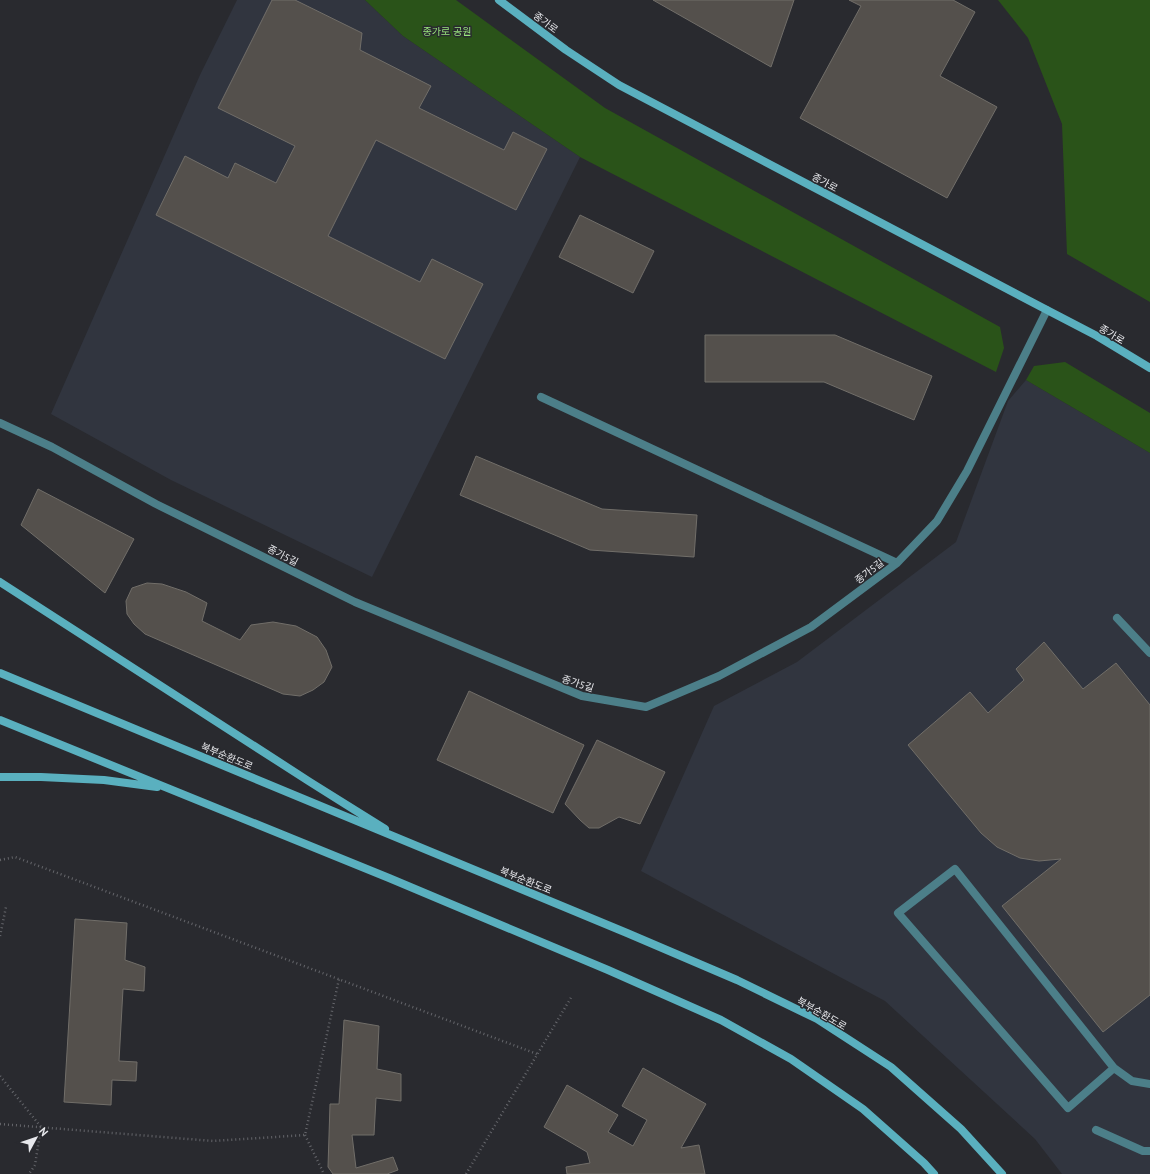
<svg xmlns="http://www.w3.org/2000/svg" width="1150" height="1174" font-family="'PT Sans','Noto Sans KR',sans-serif">
  <style>
    .built { fill: #31353f }
    .green { fill: #2a5319 }
    .building { fill: #54504c; stroke: #716e69 }
    .lines { fill: none; stroke-linecap: round; stroke-linejoin: round }
    .path { stroke: #65666b; stroke-width: 2.5; stroke-dasharray: 1 3; stroke-linecap: butt }
    .lane { stroke: #4c7f89; stroke-width: 8 }
    .street { stroke: #4c7f89; stroke-width: 8 }
    .secondary { stroke: #5ab0bf; stroke-width: 8 }
    .labels { text-anchor: middle; stroke-width: 3; stroke-linejoin: round; paint-order: stroke }
    .street-label { font-size: 10px; fill: #e7e8ec; stroke: #292a2f }
    .park-label { font-size: 10px; fill: #99e57d; stroke: #292a2f }
  </style>
  <rect width="100%" height="100%" fill="#292a2f"/>
  <!-- built -->
  <path class="built" d="M237 0H365L403 36 580 157 372 577 171 480 51 414 200 75Z
    M1026 380 1150 453V1174H1062L1035 1139 885 1001 641 871 714 706 797 662 956 542 1008 401Z"/>
  <!-- green -->
  <path class="green" d="M365 0H456L605 108 1000 327 1004 348 996 372 580 157 403 36Z
    M998 0H1150V302L1067 254 1062 124 1028 38Z
    M1065 362 1150 413V453L1026 380 1034 366Z"/>
  <!-- building -->
  <path class="building" d="M272 0H295L362 33 360 50 431 86 419 108 504 150 513 132 547 149 516 210 376 140 328 236 420 282 432 259 483 284 445 359 156 215 185 156 228 178 235 163 276 183 295 146 218 108Z
    M653 0H794L771 67Z
    M849 0H953L975 12 940 76 997 107 947 198 800 118 861 6Z
    M580 215 654 251 633 293 559 257Z
    M705 335H835L932 376 914 420 824 382H705Z
    M476 456 602 509 697 515 694 557 590 550 460 495Z
    M38 489 134 539 105 593 21 525Z
    M147 583 162 584 186 592 207 603 202 621 240 640 251 625 273 622 296 626 317 637 326 650 332 667 324 682 313 690 300 696 283 694 145 634 134 624 127 614 126 601 132 588Z
    M1044 642 1083 689 1116 663 1150 705V995L1103 1032 1002 906 1061 859 1039 861 1020 858 997 847 981 833 908 745 970 692 988 713 1024 680 1016 669Z
    M469 691 584 745 553 813 437 760Z
    M597 740 665 772 640 824 619 817 599 828H589L580 820 565 804Z
    M75 919 127 923 125 960 145 967 144 991 123 989 119 1061 137 1062 136 1081 112 1080 111 1105 64 1102Z
    M344 1020 379 1026 377 1069 401 1074V1101L376 1098 374 1135H352L356 1168 393 1157 398 1170 387 1174H333L328 1167 330 1104H339Z
    M643 1068 706 1104 681 1148 699 1145 705 1174H567L566 1167 590 1163 587 1152 544 1127 567 1085 618 1115 608 1132 633 1146 647 1120 622 1106Z"/>
  <g class="lines">
    <!-- path -->
    <path class="path" d="M0 860 15 857 537 1054
      M0 936 6 907
      M0 1076 41 1127 35 1165 29 1174
      M0 1124 213 1141 305 1135 339 979
      M305 1135 324 1174
      M466 1174 572 996"/>
    <!-- lane -->
    <path class="lane" d="M1117 618 1150 653
      M1114 1068 1068 1108 898 913 955 869 1114 1068 1132 1081 1150 1084
      M1096 1130 1143 1151H1150"/>
    <!-- street -->
    <path class="street" d="M541 397 897 563
      M0 423 52 447 156 504 355 602 582 696 646 707 719 676 811 627 897 563 937 521 967 471 1047 310"/>
    <!-- secondary -->
    <path class="secondary" d="M499 0 566 50 619 85 1047 310 1097 336 1150 368
      M0 582 310 782 385 829
      M0 673 627 933 737 980 817 1019 891 1067 961 1129 1002 1174
      M0 720 389 878 608 970 721 1020 791 1059 863 1109 924 1163 934 1174
      M0 777H41L104 780 157 787"/>
  </g>
  <g class="labels">
    <!-- street labels -->
    <g class="street-label">
      <text transform="translate(546 22) rotate(37)" y="4">종가로</text>
      <text transform="translate(825 182) rotate(28)" y="4">종가로</text>
      <text transform="translate(1112 334) rotate(31)" y="4">종가로</text>
      <text transform="translate(283 555) rotate(27)" y="4">종가5길</text>
      <text transform="translate(869 571) rotate(-37)" y="4">종가5길</text>
      <text transform="translate(578 683) rotate(18)" y="4">종가5길</text>
      <text transform="translate(227 756) rotate(23)" y="4">북부순환도로</text>
      <text transform="translate(526 880) rotate(22)" y="4">북부순환도로</text>
      <text transform="translate(822 1013) rotate(30)" y="4">북부순환도로</text>
    </g>
    <!-- park labels -->
    <g class="park-label">
      <text x="447" y="35">종가로 공원</text>
    </g>
  </g>
  <!-- north arrow -->
  <g transform="translate(36 1138) rotate(50)" stroke="#292a2f" stroke-width="3" paint-order="stroke">
  <path d="M0-3L7 15L0 10L-7 15Z" fill="#e7e8ec"/>
  <text y="-6" font-size="11" font-weight="bold" text-anchor="middle" fill="#e7e8ec">N</text>
  </g>
</svg>
